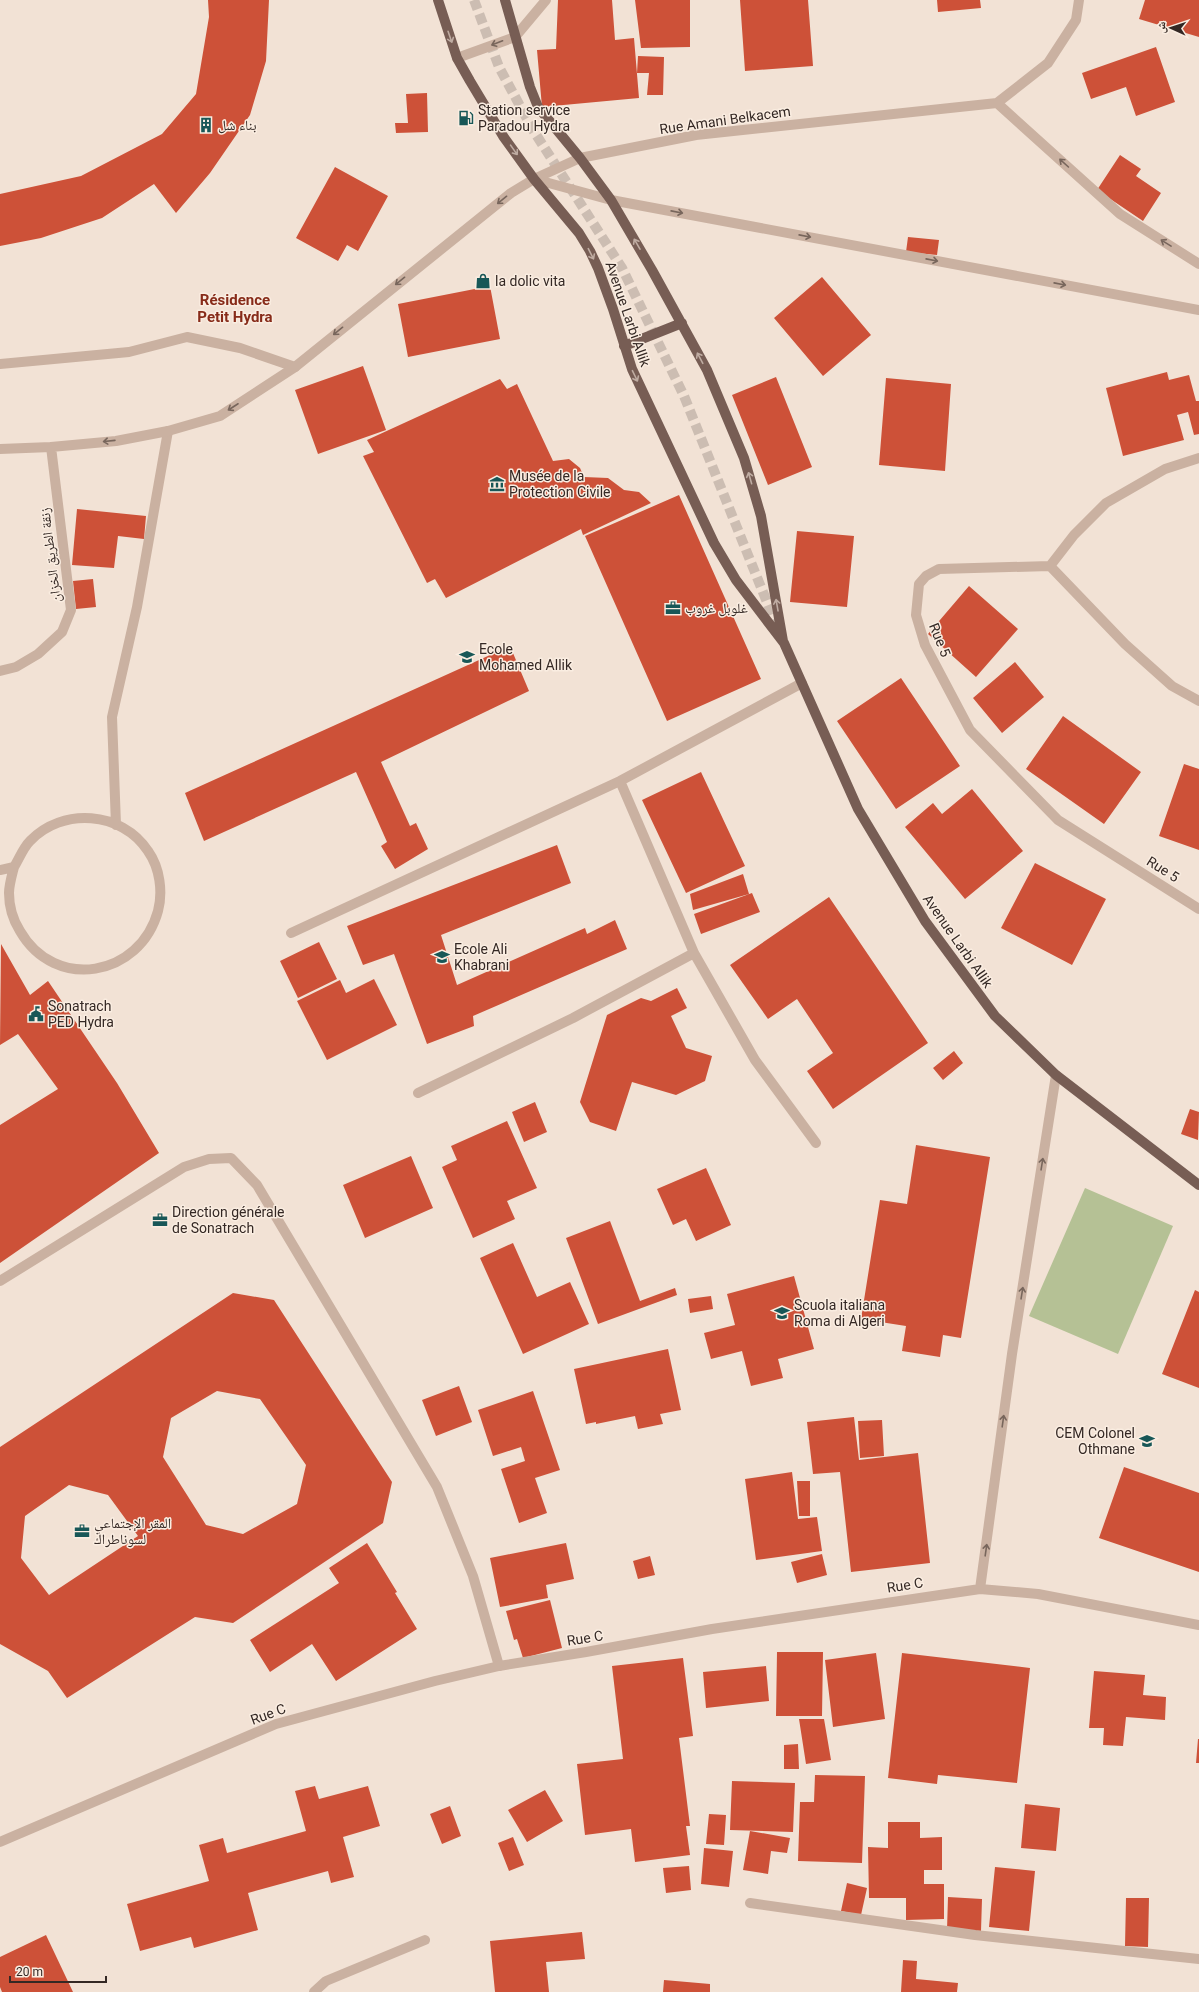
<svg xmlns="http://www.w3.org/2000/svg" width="1199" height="1992" font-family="Roboto,'Noto Naskh Arabic',sans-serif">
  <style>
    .green { fill: #b5c195 }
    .building { fill: #cd5138; fill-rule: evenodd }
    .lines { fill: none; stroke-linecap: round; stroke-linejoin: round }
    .primary-tunnel { stroke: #ccbdb2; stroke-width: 10; stroke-dasharray: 10 5; stroke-linecap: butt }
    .lane { stroke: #cab1a1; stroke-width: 10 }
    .street { stroke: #cab1a1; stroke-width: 10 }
    .primary { stroke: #775d54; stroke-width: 10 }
    .oneway { stroke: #bfaca2 }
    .oneway2 { stroke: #78665c }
    .labels { text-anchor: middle; stroke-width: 3; stroke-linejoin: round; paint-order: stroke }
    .poi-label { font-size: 14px; fill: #342824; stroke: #faede1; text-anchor: start }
    .street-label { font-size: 14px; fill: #342824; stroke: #faede1 }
    .neighbourhood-label { font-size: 15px; font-weight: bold; fill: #872b19; stroke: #faede1 }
  </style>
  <rect width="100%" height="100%" fill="#f2e2d5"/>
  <!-- green -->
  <path class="green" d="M1085 1188 1173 1226 1118 1354 1029 1316Z"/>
  <!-- building -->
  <path class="building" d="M208 0H269L266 61 250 115 210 173 176 213 154 184 102 218 41 238 0 246V194L81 176 162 134 196 94 209 17Z
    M558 0H612L615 40 634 38 639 98 542 107 537 50 556 49Z
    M635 0H690V47L641 48Z
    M740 0H808L813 66 745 71Z
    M937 0H980L981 8 938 12Z
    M1145 0H1199V37L1139 19Z
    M1156 47 1175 102 1136 116 1126 87 1091 99 1082 73Z
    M638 56 664 57 663 95H647L649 73H637Z
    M427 93 428 132 396 133 395 123H408L406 94Z
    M1120 155 1141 169 1136 176 1161 193 1143 221 1097 190Z
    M335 167 388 196 358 251 347 245 338 261 296 238Z
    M908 237 939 240 937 255 906 252Z
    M822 277 871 335 823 376 774 318Z
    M490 286 500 339 408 357 398 304Z
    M363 366 386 430 318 454 295 390Z
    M1167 372 1169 380 1189 375 1196 401H1199V434L1194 435 1188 412 1177 415 1184 440 1123 456 1106 388Z
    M776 377 812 467 768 485 732 395Z
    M886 378 951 384 945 471 879 465Z
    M500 379 507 389 517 384 553 461 569 459 580 468 584 477 608 478 624 490 639 492 651 503 583 535 581 529 446 598 435 579 427 583 363 456 374 452 367 440Z
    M679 495 761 679 667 721 585 536Z
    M77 509 146 516 144 539 118 536 114 568 72 565Z
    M797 531 854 536 847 607 790 602Z
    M93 579 96 607 76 609 73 581Z
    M969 586 1018 629 976 677 928 634Z
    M510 646 529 691 381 762 410 826 416 823 428 849 395 869 381 846 387 842 356 772 204 841 185 793Z
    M1015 662 1044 697 1002 733 973 698Z
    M901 678 960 766 896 809 837 721Z
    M1063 716 1141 772 1104 824 1026 769Z
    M1184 764 1199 769V850L1159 836Z
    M701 772 745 866 686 893 642 800Z
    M972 789 1023 851 965 899 905 827 933 803 942 814Z
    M557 845 571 883 441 935 457 985 585 928 587 934 615 920 627 949 473 1016 474 1026 427 1044 394 954 363 965 347 926Z
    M1035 863 1106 899 1072 965 1001 928Z
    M743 874 749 894 693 910 690 894Z
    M752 893 760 912 701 934 694 914Z
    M829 897 928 1043 833 1109 807 1071 833 1053 797 999 768 1019 730 965Z
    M319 942 337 979 298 998 280 961Z
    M1 944 30 995 48 981 117 1083 159 1153 0 1263V1125L58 1089 18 1034 0 1045Z
    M374 979 397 1025 327 1060 297 1001 340 980 346 993Z
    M677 988 687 1008 671 1016 686 1048 712 1056 705 1081 676 1095 632 1082 616 1131 590 1122 580 1102 607 1015 641 998 651 1001Z
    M954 1051 963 1063 943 1080 933 1068Z
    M535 1102 547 1132 524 1142 512 1112Z
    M1190 1109 1199 1112 1198 1140 1181 1134Z
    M507 1121 537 1188 507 1201 515 1219 473 1238 442 1167 457 1160 451 1146Z
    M916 1145 990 1157 961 1338 943 1335 940 1357 902 1351 906 1326 861 1319 880 1200 907 1204Z
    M411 1156 433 1208 365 1238 343 1185Z
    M706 1168 731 1225 696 1241 686 1219 673 1225 657 1189Z
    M610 1221 640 1301 675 1288 677 1295 598 1324 566 1238Z
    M513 1243 537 1297 570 1282 589 1324 523 1354 480 1258Z
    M794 1276 814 1349 778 1359 783 1378 751 1386 742 1351 711 1359 704 1333 735 1325 727 1294Z
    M1195 1290 1199 1292V1388L1162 1374Z
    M233 1293 274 1300 392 1482 383 1523 233 1623 195 1617 67 1698 48 1671 0 1644V1447ZM217 1391 260 1399 306 1465 297 1504 243 1534 206 1525 163 1457 171 1418ZM69 1485 108 1495 138 1536 49 1595 21 1558 25 1516Z
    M711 1296 713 1309 690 1313 688 1299Z
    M668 1349 681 1410 660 1414 663 1424 638 1429 635 1416 596 1424V1422L586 1424 574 1369Z
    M459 1386 472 1422 436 1436 422 1400Z
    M533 1391 560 1470 535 1478 547 1513 519 1523 501 1469 525 1461 521 1447 493 1456 478 1410Z
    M854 1417 859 1460 918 1453 930 1563 851 1572 840 1472 813 1474 807 1422Z
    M882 1420 884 1456 860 1458 858 1421Z
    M1124 1467 1199 1493V1572L1099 1538Z
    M792 1472 798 1519 817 1517 822 1551 756 1560 745 1479Z
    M797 1481H810V1516H799Z
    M367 1543 397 1592 395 1593 417 1629 336 1681 312 1644 270 1672 250 1640 339 1583 329 1568Z
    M566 1543 574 1579 546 1585 548 1598 500 1607 490 1558Z
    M822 1554 827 1575 797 1583 791 1562Z
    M650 1556 655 1575 638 1579 633 1561Z
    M550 1600 562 1648 523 1658 517 1639 514 1640 506 1611Z
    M777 1652H823L822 1716H776Z
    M876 1653 885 1719 833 1727 825 1660Z
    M902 1653 1030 1668 1017 1783 938 1775 937 1784 888 1778Z
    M683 1658 693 1736 679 1738 690 1826H686L690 1855 635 1862 631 1829 585 1835 577 1764 623 1759 612 1666Z
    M766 1666 769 1701 706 1708 703 1672Z
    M1094 1671 1145 1675 1143 1695 1166 1697 1165 1720 1126 1717 1123 1746 1103 1745 1104 1728H1089Z
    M799 1719H824L831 1760 806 1764Z
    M1198 1739H1199V1763H1196Z
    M798 1744 799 1769H784V1745Z
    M815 1775 865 1776 862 1863 798 1861 800 1802H814Z
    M732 1781 795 1783 793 1832 730 1830Z
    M315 1786 319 1799 368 1786 380 1826 343 1837 354 1877 331 1883 328 1871 248 1893 258 1930 194 1948 191 1937 140 1951 127 1904 209 1881 199 1845 223 1838 227 1853 306 1831 295 1791Z
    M545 1790 563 1821 527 1842 508 1810Z
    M1025 1804 1060 1808 1056 1851 1021 1848Z
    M450 1806 461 1836 442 1844 430 1814Z
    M709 1814 726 1815 724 1845 706 1844Z
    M888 1822H920V1838L942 1837V1870H924V1884H944V1919L906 1920V1898H869L868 1847 888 1848Z
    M750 1831 790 1838 787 1853 771 1851 768 1874 743 1870Z
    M513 1837 524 1865 509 1871 498 1843Z
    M704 1848 733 1851 729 1887 701 1884Z
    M689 1866 691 1890 666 1893 663 1868Z
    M995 1867 1035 1871 1029 1931 989 1927Z
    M847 1883 867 1888 861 1915 841 1911Z
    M948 1897 982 1899 981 1931 947 1930Z
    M1126 1898H1149L1148 1947 1125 1946Z
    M582 1932 585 1959 546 1962 549 1992H495L490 1941Z
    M46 1935 73 1992H2L0 1987V1957Z
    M903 1960 917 1961 916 1979 958 1983 957 1992H901Z
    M664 1980 710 1984V1992H663Z"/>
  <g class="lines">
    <!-- primary-tunnel -->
    <path class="primary-tunnel" d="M474 0 499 67 533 130 622 268 684 396 779 632"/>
    <!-- lane -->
    <path class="lane" d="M0 364 129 352 187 337 240 348 295 367
      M116 825 112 717 137 607 168 431
      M0 870 14 867C19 859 23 848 30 841 62 807 122 811 148 851 160 868 163 892 158 911 140 977 55 992 20 931 13 920 9 906 9 893 9 885 12 875 14 867
      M0 1281 184 1167 209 1159 231 1158 257 1185 437 1487 473 1576 499 1666"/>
    <!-- street -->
    <path class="street" d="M457 58 515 37 546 0
      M997 103 1120 214 1199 264
      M534 179 611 200 1199 310
      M0 449 51 447 116 441 168 431 220 416 295 367 511 193 534 179 580 158 696 135 997 103 1048 63 1076 20 1079 0
      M1199 458 1165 469 1106 503 1074 535 1050 566 939 569 926 576 919 584 916 615 925 645 970 730 1058 820 1199 909
      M1050 566 1125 644 1172 686 1199 701
      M0 671 16 667 38 654 62 632 71 610 51 447
      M620 781 694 953 755 1060 816 1143
      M291 933 620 781 802 683
      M418 1093 573 1018 694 953
      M980 1589 1012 1354 1056 1075
      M0 1842 276 1724 435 1681 499 1666 586 1652 712 1629 980 1589 1038 1594 1199 1625
      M750 1903 975 1935 1199 1959
      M314 1992 326 1981 425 1940"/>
    <!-- primary -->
    <path class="primary" d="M438 0 457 58 470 81 503 136 534 179 579 233 590 251 598 268 613 309 632 369 714 543 736 580 784 643 858 809 925 921 995 1016 1056 1075 1199 1185
      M505 0 530 87 538 107 580 158 611 200 652 270 707 370 744 458 761 516 783 641
      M624 346 682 323"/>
  </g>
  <!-- one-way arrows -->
  <defs><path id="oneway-shaft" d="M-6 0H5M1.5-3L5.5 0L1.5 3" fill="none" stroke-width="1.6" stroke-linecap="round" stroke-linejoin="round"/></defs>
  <g class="oneway">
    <use href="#oneway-shaft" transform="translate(450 37) rotate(71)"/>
    <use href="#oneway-shaft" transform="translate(514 150) rotate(55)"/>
    <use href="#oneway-shaft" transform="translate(637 244) rotate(-120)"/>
    <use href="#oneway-shaft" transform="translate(591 254) rotate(63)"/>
    <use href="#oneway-shaft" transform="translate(700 358) rotate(-118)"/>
    <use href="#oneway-shaft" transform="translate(635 376) rotate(64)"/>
    <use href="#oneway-shaft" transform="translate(750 478) rotate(-106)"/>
    <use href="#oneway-shaft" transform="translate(777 605) rotate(-100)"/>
  </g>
  <g class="oneway2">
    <use href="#oneway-shaft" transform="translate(497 43) rotate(159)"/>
    <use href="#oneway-shaft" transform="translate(1064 163) rotate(-138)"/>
    <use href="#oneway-shaft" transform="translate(502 200) rotate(141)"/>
    <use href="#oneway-shaft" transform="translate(677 212) rotate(11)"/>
    <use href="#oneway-shaft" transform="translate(805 236) rotate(11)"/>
    <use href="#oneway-shaft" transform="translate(1166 243) rotate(-148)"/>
    <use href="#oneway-shaft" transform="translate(932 260) rotate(11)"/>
    <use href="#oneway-shaft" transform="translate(400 281) rotate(141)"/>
    <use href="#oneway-shaft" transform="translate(1060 284) rotate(11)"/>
    <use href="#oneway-shaft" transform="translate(338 331) rotate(141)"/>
    <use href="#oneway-shaft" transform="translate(233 407) rotate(147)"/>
    <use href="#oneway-shaft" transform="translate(109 441) rotate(174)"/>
    <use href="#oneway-shaft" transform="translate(1042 1164) rotate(-81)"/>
    <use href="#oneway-shaft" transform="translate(1022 1293) rotate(-81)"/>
    <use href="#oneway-shaft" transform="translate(1003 1421) rotate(-82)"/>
    <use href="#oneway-shaft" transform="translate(986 1550) rotate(-82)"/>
  </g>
  <!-- icons -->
  <defs>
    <g id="fuel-bare" transform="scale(1.2)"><path d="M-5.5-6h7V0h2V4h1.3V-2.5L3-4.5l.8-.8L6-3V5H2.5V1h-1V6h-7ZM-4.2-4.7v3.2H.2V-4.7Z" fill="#185757" stroke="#faede1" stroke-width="2.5" paint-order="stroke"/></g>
    <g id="building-bare" transform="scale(1.2)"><path d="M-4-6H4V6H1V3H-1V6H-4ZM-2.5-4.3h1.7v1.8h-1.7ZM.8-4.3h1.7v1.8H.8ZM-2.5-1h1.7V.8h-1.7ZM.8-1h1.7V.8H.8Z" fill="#185757" stroke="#faede1" stroke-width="2.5" paint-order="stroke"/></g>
    <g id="shop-bare" transform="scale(1.2)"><path d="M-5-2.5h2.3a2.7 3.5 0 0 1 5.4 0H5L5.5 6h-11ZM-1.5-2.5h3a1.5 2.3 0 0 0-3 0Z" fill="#185757" stroke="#faede1" stroke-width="2.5" paint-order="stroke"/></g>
    <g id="museum-bare" transform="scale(1.2)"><path d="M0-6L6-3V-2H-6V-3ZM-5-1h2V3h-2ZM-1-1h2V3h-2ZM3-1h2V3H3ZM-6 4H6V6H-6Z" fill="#185757" stroke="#faede1" stroke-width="2.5" paint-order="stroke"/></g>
    <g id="office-bare" transform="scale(1.2)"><path d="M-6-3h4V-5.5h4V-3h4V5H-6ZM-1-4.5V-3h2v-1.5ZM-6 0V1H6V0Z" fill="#185757" stroke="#faede1" stroke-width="2.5" paint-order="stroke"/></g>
    <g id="school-bare" transform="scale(1.2)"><path d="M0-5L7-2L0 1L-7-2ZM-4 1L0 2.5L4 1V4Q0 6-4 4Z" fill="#185757" stroke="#faede1" stroke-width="2.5" paint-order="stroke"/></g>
    <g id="civic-bare" transform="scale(1.2)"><path d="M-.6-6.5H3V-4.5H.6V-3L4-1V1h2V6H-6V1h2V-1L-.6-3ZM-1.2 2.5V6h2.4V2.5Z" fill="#185757" stroke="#faede1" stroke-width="2.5" paint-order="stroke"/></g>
  </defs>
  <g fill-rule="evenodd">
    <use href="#fuel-bare" x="466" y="118"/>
    <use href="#building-bare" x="206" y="125"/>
    <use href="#shop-bare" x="483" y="281"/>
    <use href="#museum-bare" x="497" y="484"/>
    <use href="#office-bare" x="673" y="608"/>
    <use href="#school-bare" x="467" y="657"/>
    <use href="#school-bare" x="442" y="957"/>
    <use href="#civic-bare" x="36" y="1014"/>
    <use href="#office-bare" x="160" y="1220"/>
    <use href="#school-bare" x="782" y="1313"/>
    <use href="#school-bare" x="1147" y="1441"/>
    <use href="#office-bare" x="82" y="1531"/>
  </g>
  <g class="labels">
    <!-- poi labels -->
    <g class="poi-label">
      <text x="478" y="115">Station service<tspan x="478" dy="16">Paradou Hydra</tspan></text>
      <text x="218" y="130">بناء شل</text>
      <text x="495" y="286">la dolic vita</text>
      <text x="509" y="481">Musée de la<tspan x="509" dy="16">Protection Civile</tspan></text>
      <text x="685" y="613">غلوبل غروب</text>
      <text x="479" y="654">Ecole<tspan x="479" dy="16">Mohamed Allik</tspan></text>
      <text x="454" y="954">Ecole Ali<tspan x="454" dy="16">Khabrani</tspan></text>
      <text x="48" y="1011">Sonatrach<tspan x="48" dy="16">PED Hydra</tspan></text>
      <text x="172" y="1217">Direction générale<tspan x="172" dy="16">de Sonatrach</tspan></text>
      <text x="794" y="1310">Scuola italiana<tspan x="794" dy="16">Roma di Algeri</tspan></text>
      <text x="1135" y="1438" text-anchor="end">CEM Colonel<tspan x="1135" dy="16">Othmane</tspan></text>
      <text x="94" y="1528">المقر الإجتماعي<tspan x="94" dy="16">لسوناطراك</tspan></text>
    </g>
    <!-- street labels -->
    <g class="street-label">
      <text transform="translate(725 120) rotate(-8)" y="5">Rue Amani Belkacem</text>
      <text transform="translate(628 314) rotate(71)" y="5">Avenue Larbi Allik</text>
      <text transform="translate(50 555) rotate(-97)" y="5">زنقة الطريق الخزان</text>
      <text transform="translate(940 640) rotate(68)" y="5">Rue 5</text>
      <text transform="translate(1163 869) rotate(32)" y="5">Rue 5</text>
      <text transform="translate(958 941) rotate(55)" y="5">Avenue Larbi Allik</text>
      <text transform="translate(905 1585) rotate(-9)" y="5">Rue C</text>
      <text transform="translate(585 1638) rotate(-9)" y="5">Rue C</text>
      <text transform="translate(268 1714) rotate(-20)" y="5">Rue C</text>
    </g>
    <!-- neighbourhood labels -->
    <g class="neighbourhood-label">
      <text x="235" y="305">Résidence<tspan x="235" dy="17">Petit Hydra</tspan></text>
    </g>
  </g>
  <!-- north arrow -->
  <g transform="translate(1171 28) rotate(273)" stroke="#faede1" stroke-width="3" paint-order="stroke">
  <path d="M0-3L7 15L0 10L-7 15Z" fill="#342824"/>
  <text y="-6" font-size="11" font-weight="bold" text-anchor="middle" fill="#342824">ش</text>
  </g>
  <!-- scale -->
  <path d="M10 1976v6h96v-6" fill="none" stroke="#342824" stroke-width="2"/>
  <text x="16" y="1976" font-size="12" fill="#342824" stroke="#faede1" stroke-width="3" paint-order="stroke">20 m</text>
</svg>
